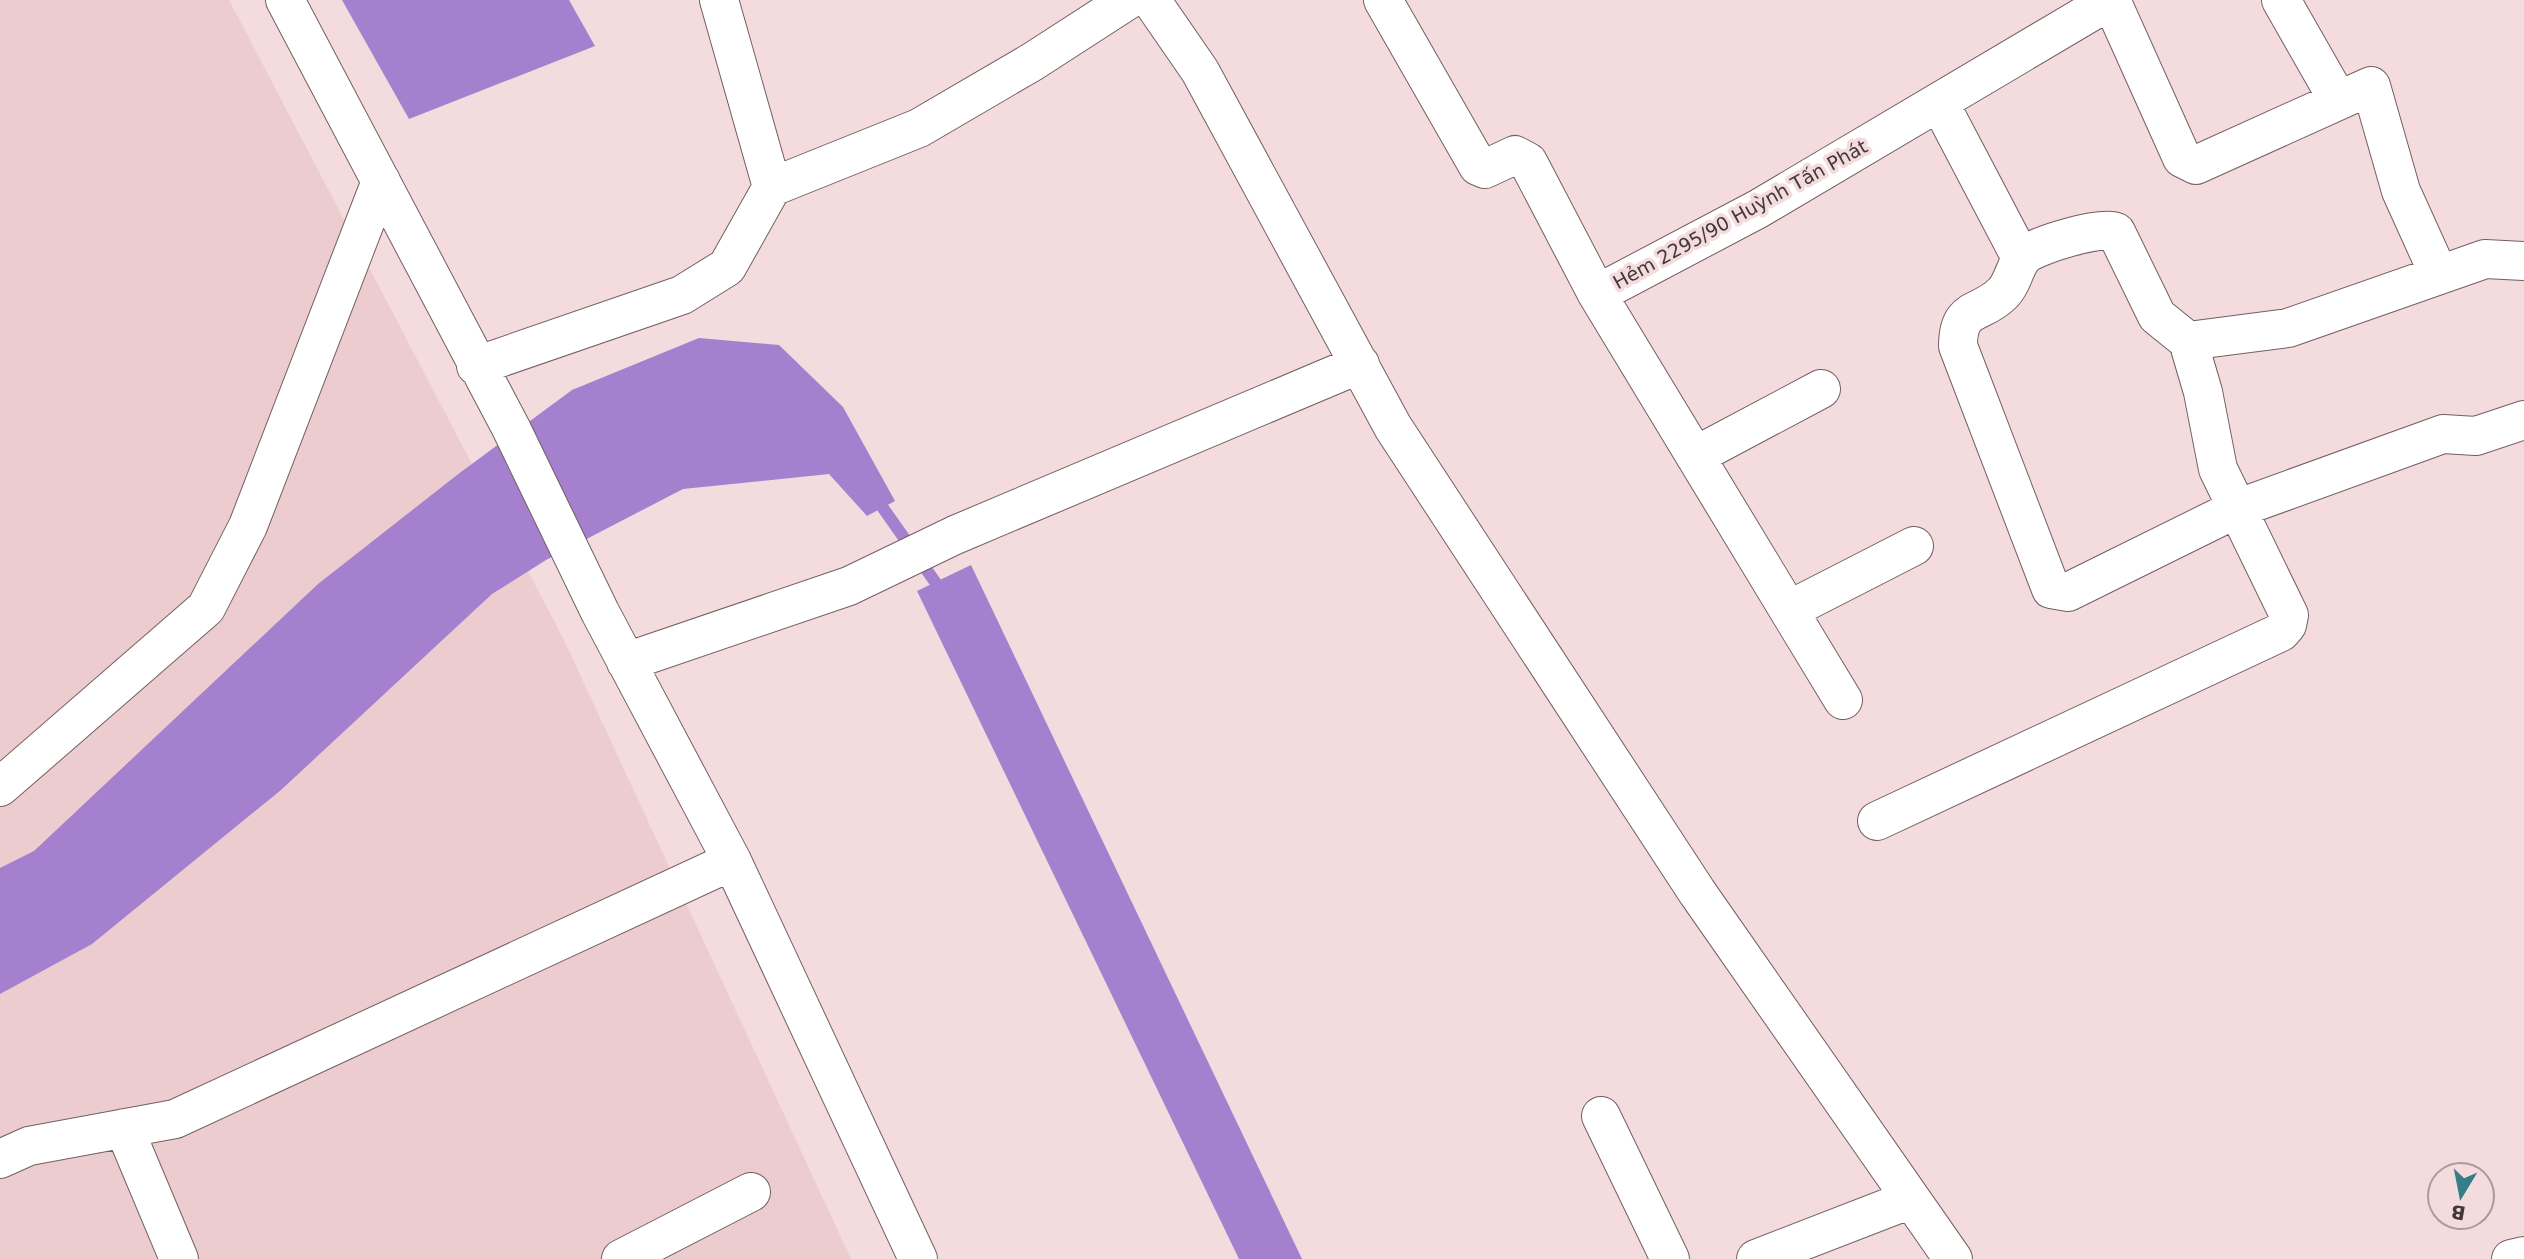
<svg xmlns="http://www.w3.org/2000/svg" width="2524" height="1259" font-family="'DejaVu Sans',sans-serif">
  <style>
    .built { fill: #edccd0 }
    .water { fill: #a480cf }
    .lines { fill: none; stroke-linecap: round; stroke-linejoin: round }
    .stream { stroke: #a480cf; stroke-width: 12 }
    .minor-casing { stroke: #735f62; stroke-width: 40 }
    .minor { stroke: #fff; stroke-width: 38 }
    .labels { text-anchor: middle; stroke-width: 7; stroke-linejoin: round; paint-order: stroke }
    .street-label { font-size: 19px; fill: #423839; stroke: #f3dbde }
  </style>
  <rect width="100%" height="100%" fill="#f3dbde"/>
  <!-- built -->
  <path class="built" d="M0 0H229L564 640 851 1259H0Z"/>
  <!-- water -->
  <path class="water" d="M342 0H569L595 46 409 119Z
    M699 338 779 345 843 407 895 501 867 516 829 474 683 489 546 560 492 594 281 790 92 944 0 994V868L34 851 318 584 457 475 572 390Z
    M971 565 1302 1259H1239L917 591Z"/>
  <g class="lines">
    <!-- stream -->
    <path class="stream" d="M883 508 945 596"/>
    <!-- minor casing -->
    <g class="minor-casing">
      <path id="minor" d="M285 0 511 428 600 612 732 861 918 1259
        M719 0 772 187
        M1151 0 1200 71 1393 427 1697 892 1953 1259
        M1383 0 1478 166 1485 169 1515 155 1528 162 1597 294
        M2111 0 2182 158 2196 165 2371 86 2401 191 2439 275
        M2281 0 2338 100
        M1939 102 2021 258
        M2524 261 2485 259 2288 328 2188 341 2157 316 2116 232C2104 225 2035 245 2024 256 2014 266 2014 282 2003 293 1981 316 1958 304 1958 346L2051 589 2068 592 2236 509 2443 434 2476 436 2524 420
        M476 366 682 295 727 267 772 187 919 128 1032 62 1128 0
        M1695 456 1821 389
        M1789 610 1914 546
        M626 662 849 586 955 535 1360 364
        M1843 700 1597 294 1758 209 2111 0
        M0 787 206 608 248 526 381 181
        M1877 821 2281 632 2287 625 2289 615 2218 469 2203 392 2188 341
        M1601 1116 1670 1259
        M124 1128 179 1259
        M0 1159 29 1146 175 1119 732 861
        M621 1259 751 1192
        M1756 1259 1911 1199
        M2511 1259 2524 1256"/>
    </g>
    <!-- minor -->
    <use href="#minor" class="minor"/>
  </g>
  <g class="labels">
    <!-- street labels -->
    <g class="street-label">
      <text transform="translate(1740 214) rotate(-29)" y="7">Hẻm 2295/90 Huỳnh Tấn Phát</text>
    </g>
  </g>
  <!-- north arrow -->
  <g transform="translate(2461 1196) rotate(190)"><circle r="33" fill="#f3dbde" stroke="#ac9a9c" stroke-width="2"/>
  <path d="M0-5L12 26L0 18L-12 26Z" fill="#367e86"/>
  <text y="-10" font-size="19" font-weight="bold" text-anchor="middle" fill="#423839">B</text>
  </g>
</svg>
